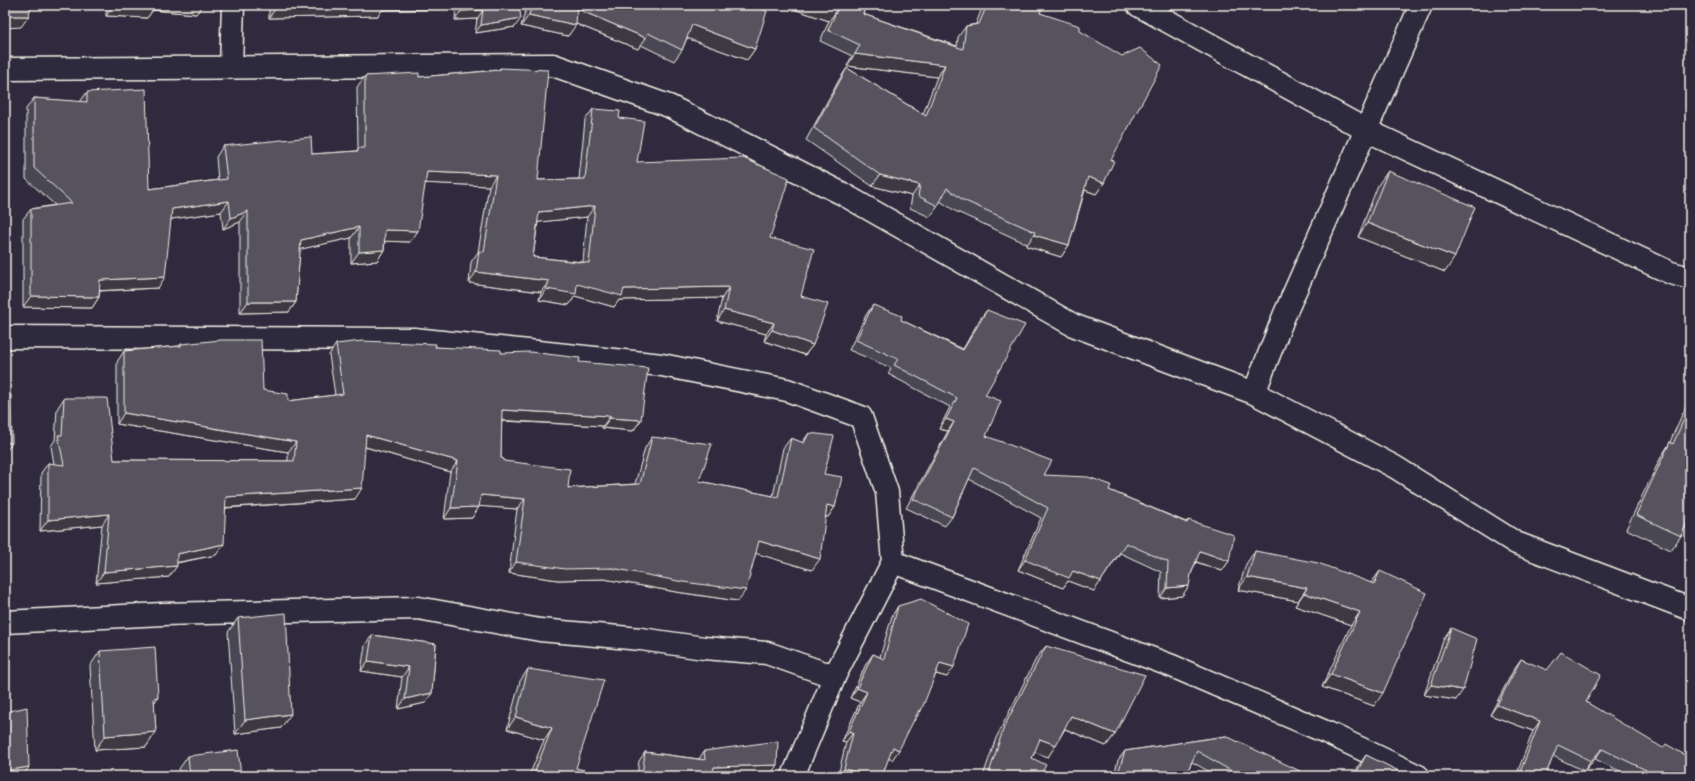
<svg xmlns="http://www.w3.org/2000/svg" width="1695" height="781" font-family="'Architects Daughter',sans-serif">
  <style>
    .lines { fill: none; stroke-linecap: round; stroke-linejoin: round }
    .minor-casing { stroke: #f4f1e8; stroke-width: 25 }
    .minor { stroke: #2f2a3d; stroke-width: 22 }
    .wall { fill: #4a4752; stroke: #f4f1e8; fill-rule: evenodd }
    .shaded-wall { fill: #3c3942; stroke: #f4f1e8 }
    .building { fill: #56525f; stroke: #f4f1e8; fill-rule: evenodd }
  </style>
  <rect width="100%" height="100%" fill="#2f2a3d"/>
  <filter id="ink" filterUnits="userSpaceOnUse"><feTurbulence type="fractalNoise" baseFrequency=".025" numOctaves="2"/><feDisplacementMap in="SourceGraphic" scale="8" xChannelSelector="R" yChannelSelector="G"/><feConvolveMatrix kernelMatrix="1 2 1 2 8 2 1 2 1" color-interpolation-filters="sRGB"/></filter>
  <g filter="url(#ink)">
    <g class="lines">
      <!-- minor casing -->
      <g class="minor-casing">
        <path id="minor" d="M1138 5 1366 130 1671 273 1690 278
          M231 67 233 5
          M5 69 553 65 669 106 841 193 1073 325 1254 393 1395 467 1516 543 1690 609
          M5 337 414 339 662 365 787 390 861 417 887 492 893 562
          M1254 393 1284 316 1421 5
          M5 622 163 614 418 608 540 630 641 639 704 648 767 653 824 673H836L893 562 1172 666 1328 733 1418 776
          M793 776 836 673"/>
      </g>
      <!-- minor -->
      <use href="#minor" class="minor"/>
    </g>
    <!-- wall -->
    <path class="wall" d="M106 5H203L196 14 153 10 147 18 106 16Z
      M269 5H441L438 9 382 10 378 16 269 18Z
      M456 5H519L515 27 475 33 477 19 455 20Z
      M527 5H751L755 49 747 60 687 38 682 50 674 61 641 45 638 49 576 24 568 36 521 26Z
      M788 5H866L863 14 957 46 958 37 966 26 976 24 983 5H1043L1040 13 1080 31 1111 160 1104 183 1096 194 1085 190 1069 245 1061 257 1026 246 1027 244 955 211 940 201 938 206 930 217 910 208 912 196 872 186 806 140 839 80 847 68 923 114 937 77 847 66 852 56 820 41 829 21 788 7Z
      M500 68 538 180 579 179 585 120 593 109 619 118 637 162 770 238 801 296 813 345 805 355 764 341 766 334 717 321 722 298 619 300 614 307 575 296 569 305 539 300 541 292 469 283 471 262 478 252 489 186 425 183 410 242 385 241 384 250 377 261 351 263V238L300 249 296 302 289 312 240 313V222L223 229 221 212 171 219 158 288 100 291 99 297 92 308 23 307V219L31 209 55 205 26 179V109L34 98 80 102 87 92 149 189 218 180 216 157 223 146 312 154 356 151 358 149 357 87 365 76 419 77 498 70ZM587 217 583 262 533 257 538 222Z
      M1388 171 1445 272 1358 237 1378 185Z
      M873 305 901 320 963 349 980 319 987 310 985 395 986 436 1044 475 1109 490 1186 522 1188 520 1229 561 1222 571 1196 562 1182 596 1160 598 1161 572 1120 553 1094 591 1068 581 1063 588 1018 570 1041 518 969 479 952 517 945 526 906 508 948 431 939 429 950 407 888 374 891 368 849 350 866 315Z
      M181 344 263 390 288 401 335 395 329 355 336 344 435 347 501 353 579 362 641 420 633 431 602 428 603 426 501 421V458L504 461 568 488 635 484 645 448 652 437 699 481 773 496 783 448 791 438 802 443 809 433 824 474 835 507 828 517H825L812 570 756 553 738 601 676 592 604 579 558 580 509 573 517 509 479 506 472 518 444 519 450 472 365 447 355 499 226 508 216 555 177 563 169 577 96 583 102 525 40 531 41 473 48 463 54 464 51 446 55 440 57 409 64 398 114 460 288 461V452L117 424V362L124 351 179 346Z
      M1690 397V522L1688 521 1681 536 1671 550 1626 529 1661 457 1669 444Z
      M1255 551 1371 583 1380 571 1374 706 1322 687 1351 625 1295 606 1298 601 1238 590 1246 564Z
      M898 606 947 677 936 674 914 721 913 720 892 760 888 758 882 776H838L846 742 842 741 860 702 850 698 866 664 873 654 880 657 892 616Z
      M238 618 281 728 235 734 228 632Z
      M1451 628 1456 700 1424 695 1444 638Z
      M372 635 436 644 432 693 425 703 398 709 402 677 361 671 365 645Z
      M1046 646 1115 734 1106 746 1065 729 1048 757 1035 752 1032 758 1040 776H983L996 738 1037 657Z
      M100 651 158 697 154 703 156 732 146 747 95 750 90 666Z
      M1521 659 1586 702 1690 776H1630L1595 759 1584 771 1553 756 1545 776H1516L1533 731 1490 715 1514 669Z
      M528 669 576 768 587 776H529L544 740 507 729 520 681Z
      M1690 691V699L1686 697Z
      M1226 736 1300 776H1217L1192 762 1185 776H1114L1118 760 1125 751Z
      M704 751 771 774 715 776H637L639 761 645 752 699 759Z
      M1366 755 1406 776H1353L1359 765Z
      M188 756 241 776H180L179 769Z"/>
    <!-- shaded-wall -->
    <path class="shaded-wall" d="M114 5H203L196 14 153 10 147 18 106 16Z
      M366 5H441L438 9 382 10 378 16 269 18 277 6Z
      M789 5H823L837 10 829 21 788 7Z
      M577 9 646 38 638 49 569 21Z
      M483 10 477 19 455 20 461 11Z
      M529 15 576 25 568 36 521 26Z
      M5 16H29L21 27 5 28Z
      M521 18 515 27 475 33 481 25Z
      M692 25 755 49 747 60 684 37Z
      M855 54 945 65 937 77 847 66Z
      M427 172 496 175 489 186 419 183Z
      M880 175 920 185 912 196 872 186Z
      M1088 177 1104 183 1096 194 1080 188Z
      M229 201 221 212 165 220 172 209Z
      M595 206 587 217 531 223 539 212Z
      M248 211 240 222 223 229 231 218Z
      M1367 223 1455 257 1445 272 1358 237Z
      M359 227 351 238 293 251 301 240Z
      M385 230 418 231 410 242 377 241Z
      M1034 235 1069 245 1061 257 1026 246Z
      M384 250 377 261 351 263 359 252Z
      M476 272 549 281 541 292 469 283Z
      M165 277 158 288 92 291 100 280Z
      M577 284 624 289 729 287 722 298 619 300 614 307 575 296 569 305 539 300 546 289Z
      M31 296 99 297 92 308 23 307Z
      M248 302H296L289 312 240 313Z
      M724 310 774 323 766 334 717 321Z
      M772 330 813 345 805 355 764 341Z
      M502 410 610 416 603 426 494 420Z
      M124 413 296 442 288 452 117 424Z
      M610 418 641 420 633 431 602 428Z
      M946 419 954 422 948 431 939 429Z
      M366 435 458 461 450 472 359 445Z
      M5 443H12L5 453Z
      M362 488 355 499 219 508 226 497Z
      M481 495 525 499 517 509 474 506Z
      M827 505 835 507 828 517 820 516Z
      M479 507 472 518 444 519 451 508Z
      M109 514 102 525 40 531 48 520Z
      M759 541 820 559 812 570 751 552Z
      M224 544 216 555 169 564 177 554Z
      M1200 551 1229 561 1222 571 1194 561Z
      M1025 560 1073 571 1101 581 1094 591 1068 581 1063 588 1018 570Z
      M516 562 612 568 746 590 738 601 676 592 604 579 558 580 509 573Z
      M177 566 169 577 96 583 104 572Z
      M1247 577 1307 588 1298 601 1238 590Z
      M1189 586 1182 596 1160 598 1167 588Z
      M1304 593 1360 612 1351 625 1295 606Z
      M368 661 409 667 402 677 361 671Z
      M940 663 954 667 947 677 933 673Z
      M1331 674 1383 693 1374 706 1322 687Z
      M1431 685 1463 690 1456 700 1424 695Z
      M857 688 867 692 860 702 850 698Z
      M432 693 425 703 398 709 405 699Z
      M158 697 148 712 154 698Z
      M1497 705 1540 721 1533 731 1490 715Z
      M919 710 921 711 914 721 912 720Z
      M291 714 281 728 235 734 245 720Z
      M1071 716 1115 734 1106 746 1063 728Z
      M516 717 552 728 544 740 507 729Z
      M849 731 853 733 846 742 842 741Z
      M156 732 146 747 95 750 105 736Z
      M1040 739 1056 745 1048 757 1032 751Z
      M893 747 899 750 892 760 886 757Z
      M1602 749 1595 759 1584 771 1591 761Z
      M777 765 771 774 708 776 714 767Z
      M29 767 23 776H5V771Z
      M844 769 872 776H839Z
      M1119 770 1137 776H1115Z"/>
    <!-- building -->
    <path class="building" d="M5 5H31L29 16H5Z
      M114 5H155V7Z
      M277 5H366L277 6Z
      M461 5H519L521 18 481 25 483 10 461 11Z
      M532 5H751L767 11 755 49 692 25 682 50 648 33 646 38 577 9 576 25 529 15Z
      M823 5H866L863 14 963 49 966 26 979 24 987 5H1043L1040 13 1080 26V31L1122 56 1140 48 1162 65 1111 160 1114 161 1104 183 1088 177 1069 245 1034 235 1035 232 963 200 947 188 938 206 918 196 920 185 880 175 814 128 847 68 926 116 945 65 855 54 860 45 828 30 837 10Z
      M500 68 548 70 538 180 585 179 593 109 620 111 619 118 644 121 637 162 743 158 789 178 770 238 814 249 801 296 828 304 813 345 772 330 774 323 724 310 729 287 624 289 622 296 577 284 576 294 546 289 549 281 476 272 479 251 484 252 496 175 427 172 418 231 385 230 384 250 359 252V227L301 240 296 302H248V211L231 218 229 201 172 209 165 277 100 280 99 297 31 296V209L72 203 34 168V98L87 102V92L146 89 149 189 227 179 223 146 311 137 312 154 358 151V148H365V76L419 73V77L500 70ZM595 206 589 263 533 257 539 212Z
      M1388 171 1475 207 1455 257 1367 223Z
      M873 305 902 316 901 320 963 350 987 310 1025 325 985 395 1001 401 986 436 1052 461 1044 475 1088 477 1111 485 1109 490 1187 523 1188 520 1234 535 1229 561 1200 551 1191 574 1189 586 1167 588 1168 562 1126 543 1101 581 1073 571 1069 578 1025 560 1048 508 974 468 952 517 913 499 954 422 946 419 957 398 894 365 898 359 856 340Z
      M221 340H261L263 390 288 394V401L343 394 336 344 362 341 436 344 435 347 501 350V353L530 352 580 358 579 362 648 368 641 420 610 418V416L502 410 501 458 504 459V461L570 469 568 488 640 484 652 437 712 444 699 481 778 497 791 438 804 443 809 433 834 436 824 474 842 477 835 507 827 505 820 559 759 541 746 590 683 582 612 568 565 569 516 562 525 499 481 495 479 507 451 508 458 461 366 435 362 488 226 497 224 544 177 554V566L104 572 109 514 48 520V463L64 465 58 435H62L64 398H107L114 460 294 461 296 442 124 413V351L181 346V344Z
      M5 395H11L12 443H5Z
      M1690 405V516L1681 536 1636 515 1670 442 1673 444Z
      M1255 551 1318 563 1374 584 1380 571 1427 593 1383 693 1331 674 1360 612 1304 593 1307 588 1247 577Z
      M921 599 968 624 954 667 940 663 921 711 919 710 899 750 893 747 882 776H872L844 769 853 733 849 731 867 692 857 688 873 654 884 659 898 606Z
      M286 613 291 714 245 720 238 618Z
      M1451 628 1477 639 1463 690 1431 685Z
      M372 635 436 644 432 693 405 699 409 667 368 661Z
      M1046 646 1145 675 1115 734 1071 716 1056 745 1040 739 1032 758 1046 765 1040 776H988L1004 727Z
      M155 647 158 697 154 698 156 732 105 736 100 651Z
      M1561 652 1601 675 1586 702 1663 748 1666 744 1690 758V776H1645L1648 771 1602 749 1591 761 1558 745 1545 776 1519 775 1540 721 1497 705 1521 659 1547 670Z
      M528 669 604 680 576 768 588 771 587 776H533L552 728 516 717Z
      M27 707 29 767 5 771V712Z
      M1226 736 1302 772 1300 776H1240L1197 751 1185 776H1137L1119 770 1125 751Z
      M778 741 777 765 714 767 712 776H642L645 752 705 760 704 751Z
      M238 750 241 776H190L188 756Z
      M1366 755 1407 775 1406 776H1355Z"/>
  </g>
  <!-- margin -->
  <rect width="1695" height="781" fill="none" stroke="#2f2a3d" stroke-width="20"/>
  <rect x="10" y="10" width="1675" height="761" fill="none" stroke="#f4f1e8" stroke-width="1.5" filter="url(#ink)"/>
</svg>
